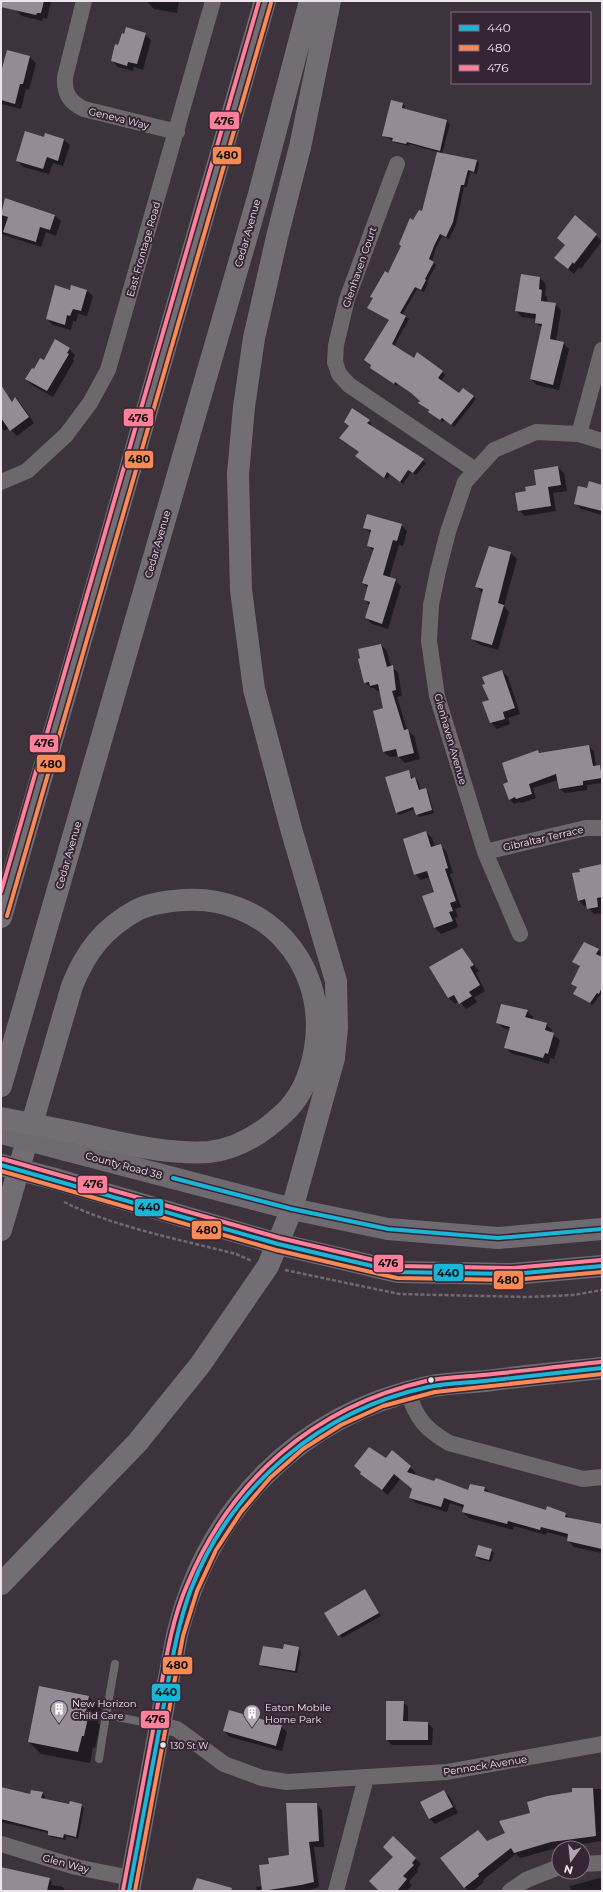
<svg xmlns="http://www.w3.org/2000/svg" width="603" height="1892" font-family="Montserrat,sans-serif">
  <style>
    .shadow { fill: #0007 }
    .building { fill: #948c94 }
    .lines { fill: none; stroke-linecap: round; stroke-linejoin: round }
    .path { stroke: #6f6a6f; stroke-width: 2.5; stroke-dasharray: 4 2; stroke-linecap: butt }
    .lane { stroke: #6c686c; stroke-width: 8 }
    .street { stroke: #6c686c; stroke-width: 16 }
    .secondary { stroke: #6f6a6f; stroke-width: 22 }
    .highway { stroke: #736e73; stroke-width: 22 }
    .secondary-bridge { stroke: #6f6a6f; stroke-width: 22 }
    .highway-bridge { stroke: #736e73; stroke-width: 22 }
    .bus-1-casing { stroke: #362535; stroke-width: 7 }
    .bus-2-casing { stroke: #362535; stroke-width: 7 }
    .bus-3-casing { stroke: #362535; stroke-width: 7 }
    .bus-1 { stroke: #1ab6d8; stroke-width: 4 }
    .bus-2 { stroke: #f98a56; stroke-width: 4 }
    .bus-3 { stroke: #ff8098; stroke-width: 4 }
    .bus-dot { fill: #efe4ee; stroke: #362535; stroke-width: 1.5 }
    .labels { text-anchor: middle; stroke-width: 4; stroke-linejoin: round; paint-order: stroke }
    .bus-label { font-size: 9px; fill: #efe4ee; stroke: #362535; text-anchor: start }
    .street-label { font-size: 10px; fill: #efe4ee; stroke: #362535 }
    .poi-label { font-size: 10px; fill: #efe4ee; stroke: #362535; text-anchor: start }
    .line-badge { stroke: #362535; stroke-width: 1.5 }
    .pale-badge-label { font-size: 11px; text-anchor: middle; font-weight: bold; fill: #111 }
  </style>
  <rect width="100%" height="100%" fill="#3c333c"/>
  <!-- shadow -->
  <path class="shadow" d="M17 1H51L47 19 43 18 42 21 22 16 16 10Z
    M149 1H179L177 13 154 9 148 3Z
    M145 34 151 40 143 70 134 67 133 71 118 67 112 61 119 46Z
    M7 51 30 57 36 63 29 90 26 89 21 109 1 104V77Z
    M402 103 405 106 404 109 447 121 450 124 442 154 477 161 479 163 477 174 470 172 467 187H464L456 225 449 239 442 236 436 248 432 261 436 265 427 282 428 283 424 292 417 289 402 315 409 319 394 346 414 359 442 372 445 375 441 381 460 395 473 396 476 399 454 427 445 420 443 422 422 405 421 401 398 383 397 386 371 368 390 321 369 308 388 274 413 222 422 213 438 152 409 144V146L396 143 383 135Z
    M45 138 64 140 70 145 63 166 53 163 49 174 23 167 17 161Z
    M6 199 55 216 61 221 56 236 46 232 41 247 1 234V214Z
    M576 217 602 241 581 269 579 267 574 274 562 264Z
    M540 278 546 284 545 295 547 297V302L555 304 561 310 556 341 563 343 569 349 559 390 537 385 531 379 542 328 536 322 537 319 522 317 516 311Z
    M71 291H87L93 296 87 316 78 314 76 322 73 321 71 330 53 325 47 319Z
    M69 349 75 355 73 359 74 361 53 397 32 385 26 379 44 362Z
    M4 391 13 402 16 398 21 404 34 423 17 436 9 428 4 431 1 427V393Z
    M369 421 372 424 370 426 426 463 416 475 411 472 403 484 390 474 387 479 359 459 360 453 343 441Z
    M558 467 564 473 567 491 553 493 556 511 525 516 519 510 527 492 537 486Z
    M602 486V515L581 509 575 503 587 489Z
    M401 525 407 531 403 546 399 545 389 578 395 580 401 586 388 629 372 624 366 618 370 605 365 600 368 588 363 583 374 551 368 546 370 533 364 527Z
    M511 553 517 559 504 606 509 612 498 650 478 644 472 638 483 593 476 587Z
    M381 645 387 651 391 667 398 672 402 696 397 697 407 730 414 736 420 759 405 763 398 756 390 757 384 752V709L380 691H377L374 688H371L365 682Z
    M502 671 508 677 520 714 508 718 510 724 497 729 491 723 483 703 490 700Z
    M589 746 594 751 596 767H602V783L587 785V790L565 793 560 789 558 780 533 788 536 798 522 803 520 802 514 804 510 799V783L538 751 541 754Z
    M408 772 413 779 415 778 418 781 421 791 425 790 428 792 434 813 419 817 415 809 399 815 397 812Z
    M426 832 432 838 435 847 440 846 446 851 453 873 450 874 461 907 455 909 458 917 455 918 458 927 441 934 435 928V893L430 877 421 880 415 874Z
    M602 865V913L594 914 587 906H584L579 900 581 873Z
    M462 949 479 971 476 973 485 991 474 998 477 1002 466 1009 459 1001 455 1004 449 998Z
    M598 950 601 952 599 956 602 958V995H600L593 1005 574 994 577 987 573 984 581 967 573 962Z
    M527 1011 533 1017 532 1020 546 1024 552 1030 551 1033 560 1040 554 1059 550 1058 549 1064 511 1053 505 1047 510 1030 503 1028 497 1022Z
    M387 1459 410 1467 416 1473 414 1475 468 1492 470 1485 485 1488 491 1494 546 1511 565 1514 570 1519 602 1526V1553L574 1547 568 1541V1538L547 1532 546 1535 514 1526 513 1530 469 1518 463 1512 464 1508 450 1503 447 1512 416 1503 410 1498 413 1490 400 1479 388 1495 361 1473Z
    M491 1550 494 1553 491 1562 479 1559 476 1556Z
    M365 1591 381 1616 342 1638 326 1613Z
    M298 1648 301 1651 297 1673 263 1667 260 1664 284 1650Z
    M40 1687 89 1697 101 1709 98 1723 100 1725 95 1748 93 1747 90 1763 41 1754 29 1742Z
    M403 1702 408 1707V1722L427 1723 433 1728 432 1745H392L387 1740Z
    M281 1726 287 1732 282 1751 230 1737 224 1731Z
    M1 1788 31 1795 42 1793 45 1796 44 1800 70 1805H81L84 1808 78 1839 66 1836V1840L51 1837 49 1833 1 1822Z
    M573 1789H602L601 1841 557 1848 520 1858 516 1854 483 1880 484 1882 473 1891H469L465 1887 441 1858 506 1834 532 1814 574 1793Z
    M444 1791 450 1797 458 1813 435 1824 429 1818Z
    M316 1804 322 1810 324 1847H314L319 1887 306 1891H257L256 1887 263 1886 270 1865 290 1855Z
    M415 1858 421 1864 417 1869 418 1871 409 1882 412 1885 407 1891H380Z
    M1 1867 49 1879 52 1882 51 1885 63 1887 65 1891H1Z
    M600 1878 602 1880V1891H571L570 1886Z"/>
  <!-- building -->
  <path class="building" d="M1 1H44L41 13H37L36 15 1 7Z
    M126 27 146 33 137 64 128 62 127 66 111 61 115 44 118 45 122 33 124 34Z
    M7 50 30 56 23 84H20L15 104 1 100V72Z
    M391 100 403 103 402 108 447 120 440 151 407 142 406 144 392 141 393 138 382 136Z
    M25 131 44 137 45 133 64 139 58 161 47 157 43 169 16 161Z
    M437 152 477 160 474 172 468 170 464 185H461L453 222 446 237 440 234 434 246 429 259 434 262 425 279 426 280 421 290 415 287 400 313 406 316 392 344 414 358 417 352 443 371 438 378 459 393 463 388 474 396 451 425 442 418 440 420 428 412 429 410 418 403 420 401 411 393 395 382 394 384 370 368 371 365 364 360 389 320 367 308 373 298 370 297 385 271 388 273 401 246 399 244 410 218 413 220 419 210 422 211Z
    M5 198 55 215 50 230 40 227 36 242 3 232 8 217 1 215Z
    M575 215 597 234 574 264 573 262 568 269 554 258 565 245 557 238Z
    M521 274 540 277 539 289 542 290 541 301 556 303 550 339 564 342 553 385 530 379 542 324 535 323 536 314 515 311Z
    M55 285 70 290 71 285 87 290 81 311 73 309 70 316 67 315 65 325 46 319Z
    M55 339 70 348 67 353 69 354 47 391 25 379 32 368 34 369 40 358 44 360Z
    M1 385 12 402 15 397 29 417 10 431 1 418Z
    M352 408 370 420 367 423 424 459 413 473 408 470 400 482 387 472 384 478 355 456 359 452 339 438 349 426 344 422Z
    M558 466 561 485 548 487 551 506 518 511 515 493 526 491 525 487 536 485 534 470Z
    M589 481 602 485V511L574 504 578 486 587 488Z
    M367 514 402 524 397 541 393 540 383 575 396 579 382 624 365 618 370 602 364 600 368 585 362 583 374 548 367 546 371 530 363 528Z
    M489 546 511 552 498 603 504 605 492 645 471 639 483 589 475 587Z
    M381 644 387 667 393 665 396 690 392 691 404 730 408 729 414 753 398 757 396 749 383 752 373 711 383 708 378 684 370 686 369 682 364 683 358 659 360 658 358 649Z
    M502 670 515 708 503 712 505 719 490 723 482 702 489 700 482 685 485 684 482 677Z
    M589 745 593 766 600 765 602 778 583 781V785L559 789 556 774 529 784 532 794 516 799 515 797 509 800 503 784 508 782 502 763 538 750 539 753Z
    M409 770 411 779 415 777 419 790 426 788 432 810 416 815 413 807 396 813 385 777Z
    M426 831 431 847 441 844 448 868 445 869 456 901 450 903 453 911 449 912 453 921 434 928 422 896 434 892 427 871 414 875 403 839Z
    M602 864V897L597 898 598 907 587 909 585 899 578 901 572 873 580 872 579 869Z
    M584 942 599 949 596 954 602 957V987L599 994 597 993 590 1003 573 994 577 987 571 984 580 966 572 962Z
    M462 948 474 965 470 967 480 985 469 992 472 996 459 1004 454 995 448 998 429 967Z
    M501 1004 528 1010 525 1017 547 1023 545 1030 554 1033 548 1054 545 1053 543 1058 504 1048 510 1027 496 1023Z
    M369 1447 386 1458 392 1450 411 1466 407 1472 434 1481 436 1478 468 1490 470 1484 485 1487 484 1491 546 1510 547 1506 566 1513 565 1517 602 1524V1549L567 1541 568 1534 541 1527 540 1530 508 1521 507 1524 462 1512 464 1505 444 1498 441 1507 409 1498 412 1489 394 1474 382 1490 360 1474 361 1472 354 1466Z
    M478 1545 492 1549 489 1560 475 1556Z
    M365 1589 379 1613 338 1636 324 1613Z
    M284 1644 299 1647 295 1671 259 1665 263 1646 283 1649Z
    M39 1686 89 1696 86 1712 89 1713 84 1736H82L78 1752 28 1742Z
    M386 1701H404L403 1721 428 1722V1740H386Z
    M229 1710 282 1725 276 1746 223 1731Z
    M1 1787 30 1794 31 1790 43 1792 41 1798 69 1804 70 1801 82 1804 76 1837 64 1834 63 1838 48 1835V1831L1 1819Z
    M572 1788H593L596 1836 551 1842 514 1853 511 1848 478 1874 479 1876 464 1888 440 1858 478 1830 487 1841 505 1833 499 1821 530 1813 527 1802 547 1796 572 1792Z
    M444 1790 453 1807 429 1819 420 1802Z
    M286 1803H317L319 1841 309 1842 314 1882 301 1885 262 1891 259 1865 269 1864 268 1858 289 1855Z
    M393 1836 416 1858 412 1863 414 1865 403 1876 407 1879 397 1891H379L369 1881 393 1857 383 1847Z
    M1 1867 50 1878 47 1891H1Z
    M197 1878 232 1888 231 1891H192Z"/>
  <g class="lines">
    <!-- path -->
    <path class="path" d="M64 1202C114 1227 182 1240 236 1254L252 1261
      M285 1270 399 1294 527 1297 573 1295 602 1290"/>
    <!-- lane -->
    <path class="lane" d="M115 1664 106 1715 159 1725
      M99 1759 106 1715"/>
    <!-- street -->
    <path class="street" d="M84 1 65 77C64 93 69 102 84 109L177 132
      M397 164 347 299 336 345 335 362 339 374 349 385 475 470
      M579 434 602 350
      M1 482 27 471 66 435 90 403 108 370 213 1
      M485 852 586 828H602
      M520 934 485 852 437 696 429 641 431 605 438 571 448 532 465 482 494 450 536 432 579 434 602 441
      M408 1392C416 1418 425 1429 449 1443L583 1479 602 1477
      M160 1725 177 1729 224 1764 262 1778 287 1782 447 1772 602 1744
      M1 1844 76 1867 131 1878
      M583 1864 602 1863
      M336 1891 366 1778
      M510 1891 526 1880 559 1867"/>
    <!-- secondary -->
    <path class="secondary" d="M66 1150 292 1209 388 1229 498 1238 602 1229
      M55 1179 278 1244 398 1272 513 1274 602 1266
      M129 1891 177 1635C208 1508 299 1415 427 1387 446 1383 466 1383 485 1381 524 1376 563 1372 602 1368"/>
    <!-- highway -->
    <path class="highway" d="M1 917 265 1
      M1 1086 259 194 310 1
      M1 1230 72 986C86 951 104 928 137 910 151 903 169 901 184 900 264 895 325 961 316 1041 313 1065 305 1091 288 1109 267 1130 239 1149 209 1152 164 1155 115 1141 71 1132
      M1 1584 137 1443 200 1365 268 1266 292 1209 334 1058 337 1028 336 981 292 832 254 689 241 590 238 474 244 407 254 338 277 237 300 147 330 1"/>
    <!-- secondary-bridge -->
    <path class="secondary-bridge" d="M1 1133 66 1150
      M1 1165 55 1179"/>
    <!-- highway-bridge -->
    <path class="highway-bridge" d="M1 1118 71 1132"/>
    <!-- bus-1 casing -->
    <g class="bus-1-casing">
      <path id="bus-1" d="M1 1165 278 1244 398 1272 513 1274 602 1266
        M173 1178 292 1209 388 1229 498 1238 602 1229
        M129 1891C140 1832 151 1774 162 1715 170 1673 176 1629 191 1589 231 1486 321 1410 428 1387 447 1383 466 1383 485 1381 524 1377 563 1372 602 1368"/>
    </g>
    <!-- bus-2 casing -->
    <g class="bus-2-casing">
      <path id="bus-2" d="M7 916 271 3
        M1 1171 276 1250 397 1278 513 1280 602 1272
        M135 1891 183 1636 197 1591 216 1550 241 1512 270 1478 303 1449 341 1425 383 1406 435 1392 602 1374"/>
    </g>
    <!-- bus-3 casing -->
    <g class="bus-3-casing">
      <path id="bus-3" d="M1 892 259 1
        M3 1159 280 1238 399 1266 513 1268 601 1260
        M123 1890C134 1829 146 1769 157 1709 165 1667 170 1624 187 1585 231 1479 314 1407 426 1381 445 1377 464 1377 483 1375 523 1371 562 1366 601 1362"/>
    </g>
    <!-- bus-1 -->
    <use href="#bus-1" class="bus-1"/>
    <!-- bus-2 -->
    <use href="#bus-2" class="bus-2"/>
    <!-- bus-3 -->
    <use href="#bus-3" class="bus-3"/>
  </g>
  <!-- icons -->
  <defs>
    <g id="building-pin" transform="scale(0.9)"><path d="M0 17L-7.5 6A9.5 9.5 0 1 1 7.5 6Z" fill="#b0a6b0" stroke="#362535"/><path d="M-4-6H4V6H1V3H-1V6H-4ZM-2.5-4.3h1.7v1.8h-1.7ZM.8-4.3h1.7v1.8H.8ZM-2.5-1h1.7V.8h-1.7ZM.8-1h1.7V.8H.8Z" fill="#fff"/></g>
  </defs>
  <g fill-rule="evenodd">
    <use href="#building-pin" x="59" y="1709"/>
    <use href="#building-pin" x="252" y="1713"/>
  </g>
  <!-- markers -->
  <g class="bus-dot">
    <circle cx="431" cy="1380" r="3.5"/>
    <circle cx="163" cy="1745" r="3.5"/>
  </g>
  <g class="labels">
    <!-- bus labels -->
    <g class="bus-label">
      <text x="170" y="1749">130 St W</text>
    </g>
    <!-- street labels -->
    <g class="street-label">
      <text transform="translate(119 118) rotate(14)" y="4">Geneva Way</text>
      <text transform="translate(247 233) rotate(-74)" y="4">Cedar Avenue</text>
      <text transform="translate(143 249) rotate(-74)" y="4">East Frontage Road</text>
      <text transform="translate(359 267) rotate(-71)" y="4">Glenhaven Court</text>
      <text transform="translate(157 544) rotate(-74)" y="4">Cedar Avenue</text>
      <text transform="translate(451 739) rotate(74)" y="4">Glenhaven Avenue</text>
      <text transform="translate(543 838) rotate(-13)" y="4">Gibraltar Terrace</text>
      <text transform="translate(68 855) rotate(-74)" y="4">Cedar Avenue</text>
      <text transform="translate(124 1165) rotate(15)" y="4">County Road 38</text>
      <text transform="translate(485 1765) rotate(-9)" y="4">Pennock Avenue</text>
      <text transform="translate(66 1863) rotate(15)" y="4">Glen Way</text>
    </g>
    <!-- poi labels -->
    <g class="poi-label">
      <text x="72" y="1707">New Horizon<tspan x="72" dy="12">Child Care</tspan></text>
      <text x="265" y="1711">Eaton Mobile<tspan x="265" dy="12">Home Park</tspan></text>
    </g>
  </g>
  <g class="line-badge">
    <rect x="209" y="111" width="31" height="19" rx="4" fill="#ff8098"/>
    <rect x="212" y="146" width="30" height="19" rx="4" fill="#f98a56"/>
    <rect x="123" y="408" width="31" height="19" rx="4" fill="#ff8098"/>
    <rect x="124" y="450" width="30" height="19" rx="4" fill="#f98a56"/>
    <rect x="29" y="734" width="30" height="19" rx="4" fill="#ff8098"/>
    <rect x="36" y="754" width="30" height="19" rx="4" fill="#f98a56"/>
    <rect x="77" y="1175" width="31" height="19" rx="4" fill="#ff8098"/>
    <rect x="134" y="1198" width="30" height="19" rx="4" fill="#1ab6d8"/>
    <rect x="191" y="1220" width="31" height="20" rx="4" fill="#f98a56"/>
    <rect x="373" y="1254" width="31" height="19" rx="4" fill="#ff8098"/>
    <rect x="433" y="1263" width="31" height="19" rx="4" fill="#1ab6d8"/>
    <rect x="493" y="1270" width="31" height="20" rx="4" fill="#f98a56"/>
    <rect x="162" y="1656" width="31" height="19" rx="4" fill="#f98a56"/>
    <rect x="151" y="1683" width="30" height="19" rx="4" fill="#1ab6d8"/>
    <rect x="140" y="1710" width="30" height="19" rx="4" fill="#ff8098"/>
  </g>
  <g class="pale-badge-label">
    <text x="224" y="125">476</text>
    <text x="227" y="159">480</text>
    <text x="138" y="422">476</text>
    <text x="139" y="463">480</text>
    <text x="44" y="747">476</text>
    <text x="51" y="768">480</text>
    <text x="93" y="1188">476</text>
    <text x="149" y="1211">440</text>
    <text x="207" y="1234">480</text>
    <text x="388" y="1267">476</text>
    <text x="448" y="1277">440</text>
    <text x="508" y="1284">480</text>
    <text x="177" y="1669">480</text>
    <text x="166" y="1696">440</text>
    <text x="155" y="1723">476</text>
  </g>
  <!-- border -->
  <rect width="603" height="1892" fill="none" stroke="#efe4ee" stroke-width="4"/>
  <!-- legend -->
  <rect x="451" y="12" width="140" height="72" fill="#362535" stroke="#80717f"/>
  <rect x="459" y="25" width="20" height="6" fill="#1ab6d8" stroke="#80717f"/>
  <text x="487" y="32" font-size="12" fill="#efe4ee">440</text>
  <rect x="459" y="45" width="20" height="6" fill="#f98a56" stroke="#80717f"/>
  <text x="487" y="52" font-size="12" fill="#efe4ee">480</text>
  <rect x="459" y="65" width="20" height="6" fill="#ff8098" stroke="#80717f"/>
  <text x="487" y="72" font-size="12" fill="#efe4ee">476</text>
  <!-- north arrow -->
  <g transform="translate(571 1860) rotate(195)"><circle r="19" fill="#362535" stroke="#80717f"/>
  <path d="M0-3L7 15L0 10L-7 15Z" fill="#b0a6b0"/>
  <text y="-6" font-size="11" font-weight="bold" text-anchor="middle" fill="#efe4ee">N</text>
  </g>
</svg>
